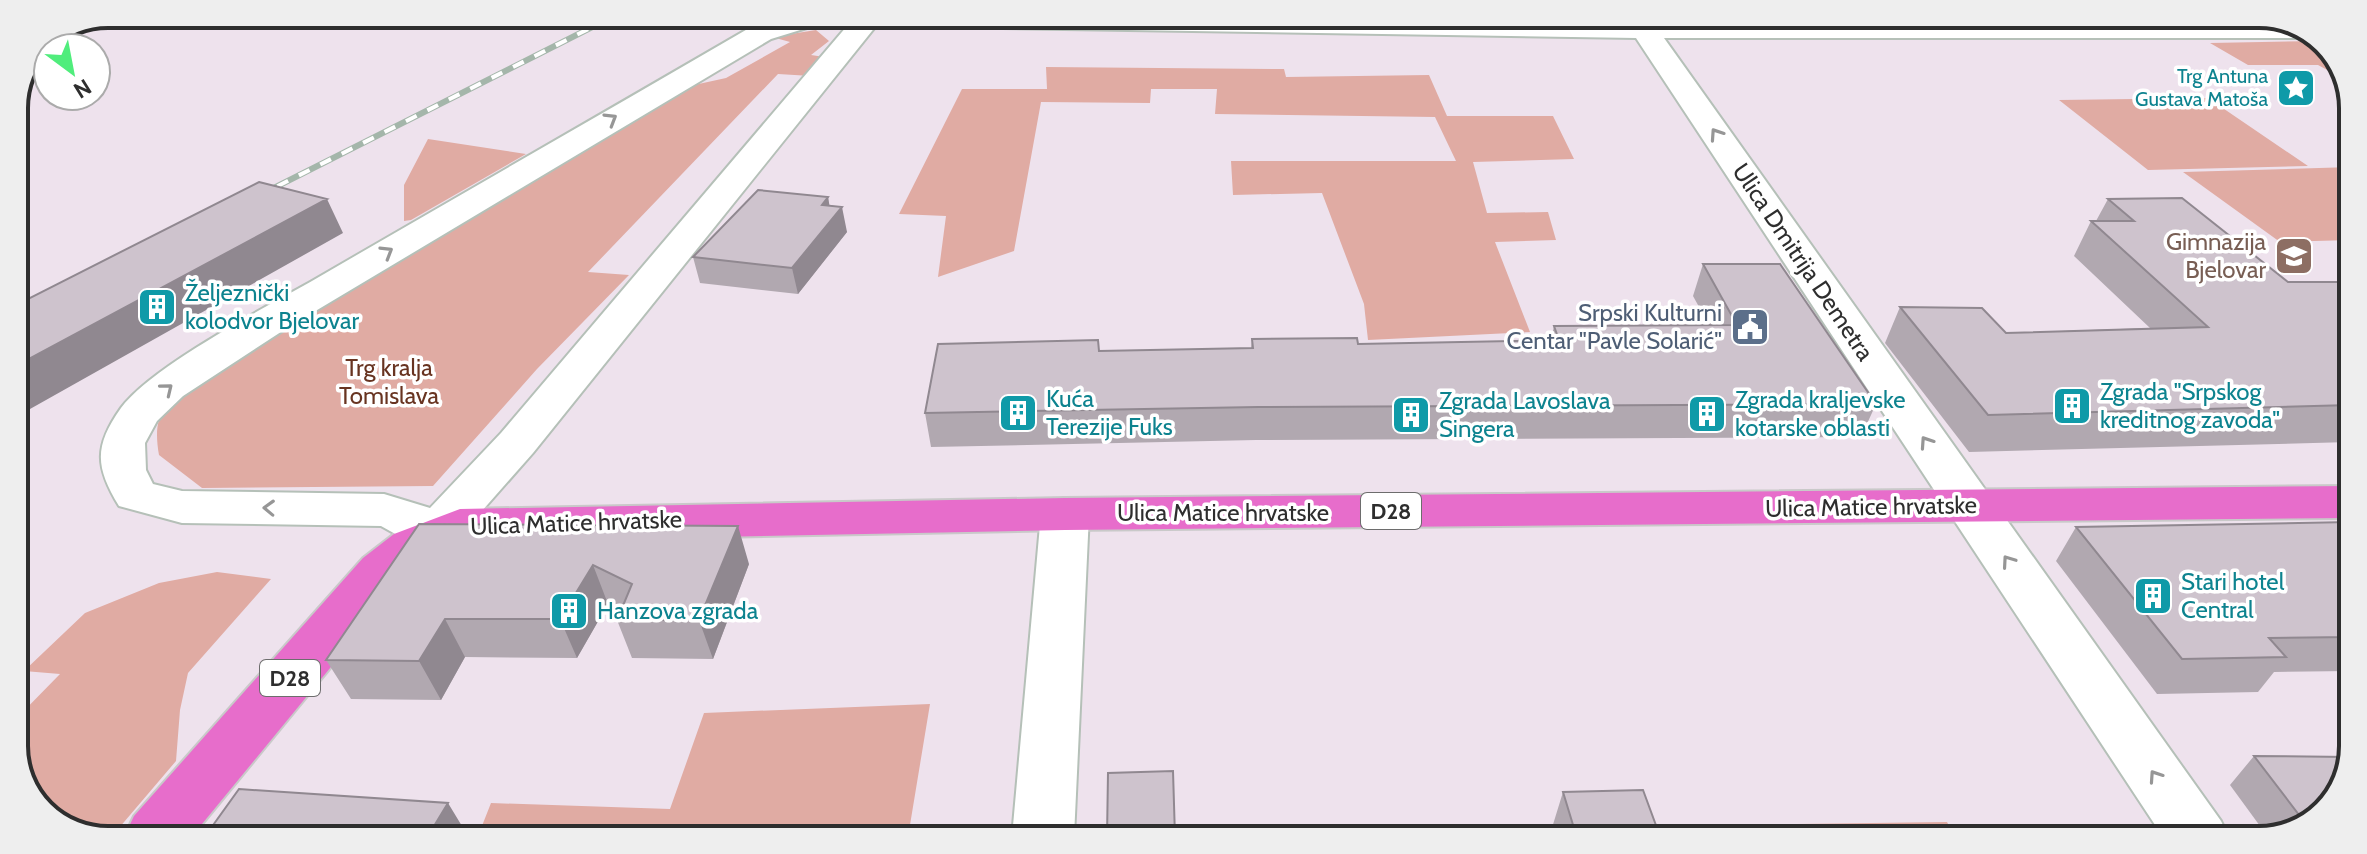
<svg xmlns="http://www.w3.org/2000/svg" width="2367" height="854" font-family="Cabin,sans-serif">
  <style>
    .green { fill: #e0aba3 }
    .lines { fill: none; stroke-linecap: round; stroke-linejoin: round }
    .minor-casing { stroke: #b5c0b8; stroke-width: 4 }
    .primary-casing { stroke: #c9c9c9; stroke-width: 4 }
    .minor { fill: #fff; fill-rule: evenodd }
    .primary { fill: #e76dcb; fill-rule: evenodd }
    .rail-casing { stroke: #a4b6aa; stroke-width: 6 }
    .rail { stroke: #fff; stroke-width: 4; stroke-dasharray: 12; stroke-linecap: butt }
    .wall { fill: #b1a8b0 }
    .shaded-wall { fill: #908890 }
    .building { fill: #cec3cd; stroke: #908890; stroke-width: 2 }
    .oneway { stroke: #969696 }
    .labels { text-anchor: middle; stroke-width: 7; stroke-linejoin: round; paint-order: stroke }
    .far-culture-label { font-size: 20px; fill: #0d838f; stroke: #fff; text-anchor: end }
    .shield { fill: #fff; stroke: #6d6d6d; stroke-width: 2 }
    .shield-label { font-size: 22px; font-weight: bold; fill: #2e2e2e }
    .education-label { font-size: 24px; fill: #785e54; stroke: #fff; text-anchor: end }
    .street-label { font-size: 24px; fill: #2e2e2e; stroke: #fff }
    .culture-label { font-size: 24px; fill: #0d838f; stroke: #fff; text-anchor: start }
    .service-label { font-size: 24px; fill: #4e5e75; stroke: #fff; text-anchor: end }
    .park-label { font-size: 24px; fill: #683421; stroke: #fff }
    .rim { fill: none; stroke: #2e2e2e; stroke-width: 4 }
  </style>
  <rect width="100%" height="100%" fill="#eee2ed"/>
  <!-- green -->
  <path class="green" d="M816 30 829 41 811 55 831 58 811 76 778 74 588 272 629 275 537 369 433 486 202 488 159 455C152 415 164 407 190 378L685 87 726 78 790 42 772 37Z
    M2320 41 2333 50 2344 79 2318 65H2248L2210 43Z
    M1046 67 1284 69 1286 77 1429 75 1447 116H1553L1574 159 1473 162 1487 213 1548 212 1556 240 1495 242 1530 332 1368 340 1364 304 1322 193 1233 195 1231 161H1456L1435 117 1215 114 1217 89H1151L1150 103 1041 102 1014 251 938 277 946 216 899 214 962 89H1047Z
    M2208 98 2308 166 2148 170 2059 100Z
    M428 139 526 154 411 220 404 221V185Z
    M2352 167V240L2280 242 2183 172Z
    M217 572 271 579 188 673 180 710 176 761 113 835C102 835 85 838 76 834 29 813 14 768 14 721L60 674 24 671 85 613 159 583Z
    M930 704 908 837 478 836 491 803 670 809 704 713Z
    M1947 822 1956 839H1638L1633 826Z"/>
  <g class="lines">
    <!-- minor casing -->
    <g class="minor-casing">
      <path id="minor" d="M791 16 1625 21 1623 18H1649L1652 22 2206 24 2203 19 2296 24 2316 38H1664L2221 821 2230 840H2165L1636 38 876 26 533 453 451 546 434 551 417 546 381 526 182 523 119 506C95 467 94 446 121 408 151 367 264 308 312 281 458 196 605 112 751 27ZM847 26 501 433 430 508 384 494 182 491 153 484 146 470 145 443 157 421 183 396 287 328 771 39 810 27Z
        M1065 498 1082 503 1089 514 1074 837H1012L1041 514 1048 503Z"/>
    </g>
    <!-- primary casing -->
    <g class="primary-casing">
      <path id="primary" d="M2350 486V518L1065 530 466 542 428 558 399 584 193 835H125L134 816 363 558 394 534 460 509 1065 498Z"/>
    </g>
    <!-- minor -->
    <use href="#minor" class="minor"/>
    <!-- primary -->
    <use href="#primary" class="primary"/>
    <!-- rail casing -->
    <g class="rail-casing">
      <path id="rail" d="M256 197 616 15"/>
    </g>
    <!-- rail -->
    <use href="#rail" class="rail"/>
  </g>
  <!-- wall -->
  <path class="wall" d="M828 197 829 206 847 232 798 294 700 283 693 257Z
    M2108 199 2288 282H2351L2350 442 1969 452 1885 343 1900 307 2006 333 2150 328 2074 256 2091 221H2096Z
    M1703 264 1876 404 1861 437 1256 440 931 447 925 413 1099 351 1251 348 1252 339 1358 344 1551 340 1554 326 1709 325 1693 296Z
    M2350 522 2349 671 2274 672 2258 692 2157 694 2056 561 2076 527Z
    M419 524 749 564 713 659 632 658 617 620 621 610 608 604 577 658 465 657 441 700 351 699 326 660Z
    M2254 756 2316 821 2268 837 2230 785Z
    M1563 792 1661 839 1553 838 1551 831Z"/>
  <!-- shaded-wall -->
  <path class="shaded-wall" d="M828 197 832 220 842 207 847 232 798 294 792 268 822 205Z
    M327 199 343 233 14 418V367Z
    M738 526 749 564 713 659 699 620Z
    M593 565 608 604 577 658 560 619Z
    M445 619 465 657 441 700 419 661Z
    M448 803 468 836H428Z"/>
  <!-- building -->
  <path class="building" d="M259 182 327 199 14 367V306Z
    M758 190 828 197 822 205 842 207 792 268 693 257Z
    M2182 198 2288 282H2351V405L1988 415 1900 307 1982 308 2006 333 2208 327 2091 221H2134L2108 199Z
    M1703 264H1780L1876 404 1258 407 925 413 938 344 1098 340 1099 351 1253 348 1252 339 1357 338 1358 344 1559 340 1554 326 1737 325Z
    M2350 522 2349 637 2269 638 2286 657 2182 659 2076 527Z
    M419 524 738 526 699 620H617L632 584 593 565 560 619H445L419 661 326 660Z
    M2254 756 2348 757V777L2316 821 2306 824Z
    M1173 771 1175 837H1107L1108 773Z
    M239 789 448 803 428 836 206 835Z
    M1643 790 1661 839 1577 838 1563 792Z"/>
  <!-- one-way arrows -->
  <defs><path id="oneway-chevron" d="M-2-3.5L2.5 0L-2 3.5" fill="none" stroke-width="1.6" stroke-linecap="round" stroke-linejoin="round" transform="scale(2)"/></defs>
  <g class="oneway">
    <use href="#oneway-chevron" transform="translate(611 119) rotate(-31)"/>
    <use href="#oneway-chevron" transform="translate(1716 134) rotate(-124)"/>
    <use href="#oneway-chevron" transform="translate(387 252) rotate(-31)"/>
    <use href="#oneway-chevron" transform="translate(167 389) rotate(-39)"/>
    <use href="#oneway-chevron" transform="translate(1926 442) rotate(-124)"/>
    <use href="#oneway-chevron" transform="translate(269 508) rotate(-178)"/>
    <use href="#oneway-chevron" transform="translate(2008 561) rotate(-125)"/>
    <use href="#oneway-chevron" transform="translate(2155 776) rotate(-124)"/>
  </g>
  <!-- icons -->
  <defs>
    <g id="sight-square" transform="scale(2)"><rect x="-9" y="-9" width="18" height="18" rx="4" fill="#0f9aa8" stroke="#fff"/><path d="M0-6L1.8-2.2L6-1.7L2.9 1.2L3.7 5.4L0 3.3L-3.7 5.4L-2.9 1.2L-6-1.7L-1.8-2.2Z" fill="#fff"/></g>
    <g id="school-square" transform="scale(2)"><rect x="-9" y="-9" width="18" height="18" rx="4" fill="#8d6e63" stroke="#fff"/><path d="M0-5L7-2L0 1L-7-2ZM-4 1L0 2.5L4 1V4Q0 6-4 4Z" fill="#fff"/></g>
    <g id="building-square" transform="scale(2)"><rect x="-9" y="-9" width="18" height="18" rx="4" fill="#0f9aa8" stroke="#fff"/><path d="M-4-6H4V6H1V3H-1V6H-4ZM-2.5-4.3h1.7v1.8h-1.7ZM.8-4.3h1.7v1.8H.8ZM-2.5-1h1.7V.8h-1.7ZM.8-1h1.7V.8H.8Z" fill="#fff"/></g>
    <g id="civic-square" transform="scale(2)"><rect x="-9" y="-9" width="18" height="18" rx="4" fill="#5c6f8a" stroke="#fff"/><path d="M-.6-6.5H3V-4.5H.6V-3L4-1V1h2V6H-6V1h2V-1L-.6-3ZM-1.2 2.5V6h2.4V2.5Z" fill="#fff"/></g>
  </defs>
  <g fill-rule="evenodd">
    <use href="#sight-square" x="2296" y="88"/>
    <use href="#school-square" x="2294" y="256"/>
    <use href="#building-square" x="157" y="307"/>
    <use href="#civic-square" x="1750" y="327"/>
    <use href="#building-square" x="2072" y="406"/>
    <use href="#building-square" x="1018" y="413"/>
    <use href="#building-square" x="1707" y="414"/>
    <use href="#building-square" x="1411" y="415"/>
    <use href="#building-square" x="2153" y="596"/>
    <use href="#building-square" x="569" y="611"/>
  </g>
  <g class="labels">
    <!-- far-culture labels -->
    <g class="far-culture-label">
      <text x="2268" y="83">Trg Antuna<tspan x="2268" dy="23">Gustava Matoša</tspan></text>
    </g>
    <!-- shield labels -->
    <g class="shield">
      <rect x="1361" y="493" width="60" height="36" rx="6"/>
      <rect x="260" y="660" width="60" height="36" rx="6"/>
    </g>
    <g class="shield-label">
      <text x="1391" y="519">D28</text>
      <text x="290" y="686">D28</text>
    </g>
    <!-- education labels -->
    <g class="education-label">
      <text x="2266" y="250">Gimnazija<tspan x="2266" dy="28">Bjelovar</tspan></text>
    </g>
    <!-- street labels -->
    <g class="street-label">
      <text transform="translate(1803 262) rotate(56)" y="8">Ulica Dmitrija Demetra</text>
      <text transform="translate(1871 507) rotate(-1)" y="8">Ulica Matice hrvatske</text>
      <text x="1223" y="521">Ulica Matice hrvatske</text>
      <text transform="translate(576 523) rotate(-2)" y="8">Ulica Matice hrvatske</text>
    </g>
    <!-- culture labels -->
    <g class="culture-label">
      <text x="185" y="301">Željeznički<tspan x="185" dy="28">kolodvor Bjelovar</tspan></text>
      <text x="2100" y="400">Zgrada "Srpskog<tspan x="2100" dy="28">kreditnog zavoda"</tspan></text>
      <text x="1046" y="407">Kuća<tspan x="1046" dy="28">Terezije Fuks</tspan></text>
      <text x="1735" y="408">Zgrada kraljevske<tspan x="1735" dy="28">kotarske oblasti</tspan></text>
      <text x="1439" y="409">Zgrada Lavoslava<tspan x="1439" dy="28">Singera</tspan></text>
      <text x="2181" y="590">Stari hotel<tspan x="2181" dy="28">Central</tspan></text>
      <text x="597" y="619">Hanzova zgrada</text>
    </g>
    <!-- service labels -->
    <g class="service-label">
      <text x="1722" y="321">Srpski Kulturni<tspan x="1722" dy="28">Centar "Pavle Solarić"</tspan></text>
    </g>
    <!-- park labels -->
    <g class="park-label">
      <text x="389" y="376">Trg kralja<tspan x="389" dy="28">Tomislava</tspan></text>
    </g>
  </g>
  <!-- crop -->
  <path d="M0 0H2367V854H0ZM108 28H2259A80 80 0 0 1 2339 108V746A80 80 0 0 1 2259 826H108A80 80 0 0 1 28 746V108A80 80 0 0 1 108 28Z" fill="#eee" fill-rule="evenodd"/>
  <path class="rim" d="M108 28H2259A80 80 0 0 1 2339 108V746A80 80 0 0 1 2259 826H108A80 80 0 0 1 28 746V108A80 80 0 0 1 108 28Z"/>
  <!-- north arrow -->
  <g transform="translate(72 72) rotate(148)"><circle r="38" fill="#ffffff" stroke="#ababab" stroke-width="2"/>
  <path d="M0-6L14 30L0 20L-14 30Z" fill="#50ed7c"/>
  <text y="-12" font-size="22" font-weight="bold" text-anchor="middle" fill="#2e2e2e">N</text>
  </g>
</svg>
